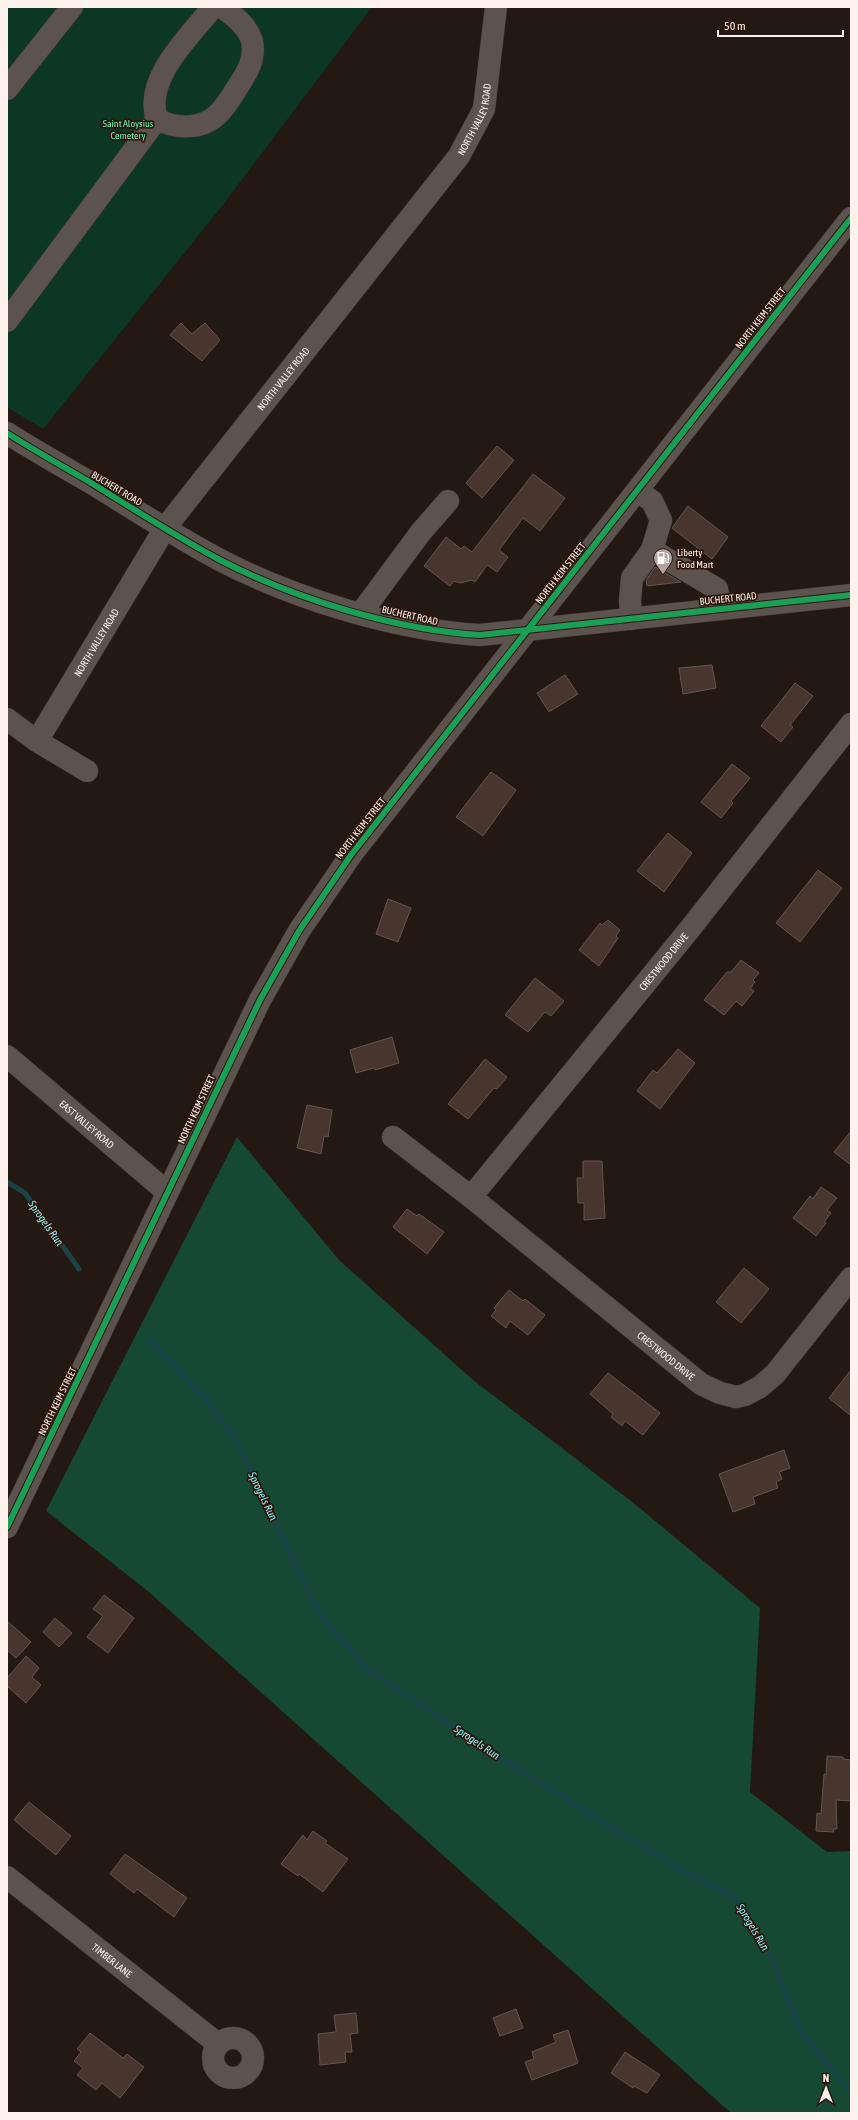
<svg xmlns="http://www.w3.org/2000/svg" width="858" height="2120" font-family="'Asap Condensed',sans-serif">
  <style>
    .green { fill: #0c3725 }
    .forest { fill: #154933 }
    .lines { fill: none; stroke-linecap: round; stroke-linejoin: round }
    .stream { stroke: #1a4347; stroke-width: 5 }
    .building { fill: #48362e; stroke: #615651 }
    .minor-casing { stroke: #3c3330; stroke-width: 23 }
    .minor { stroke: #5c524e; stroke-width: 22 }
    .cycleway-casing { stroke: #2c150b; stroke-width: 8 }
    .cycleway { stroke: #1a9f57; stroke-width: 6 }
    .labels { text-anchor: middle; stroke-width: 3.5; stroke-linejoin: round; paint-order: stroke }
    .street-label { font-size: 10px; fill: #fff1eb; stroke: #2c150b }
    .park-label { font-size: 10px; fill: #63f7b7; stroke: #2c150b }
    .poi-label { font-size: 10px; fill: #fff1eb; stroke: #2c150b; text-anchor: start }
    .water-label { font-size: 11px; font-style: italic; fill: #8ef1fb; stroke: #2c150b }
  </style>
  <rect width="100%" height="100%" fill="#241813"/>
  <!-- green -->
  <path class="green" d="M7 7H372L222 206 43 429 7 407Z"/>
  <!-- forest -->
  <path class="forest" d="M237 1137 339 1260 473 1380 631 1501 760 1608 750 1792 827 1852 851 1851V2113H731L149 1592 46 1511Z"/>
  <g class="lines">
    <!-- stream -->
    <path class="stream" d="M7 1182 25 1193 79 1269
      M149 1340 205 1398 236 1440 318 1612 366 1668 518 1769 621 1833 692 1876 734 1896 773 1960 800 2031 851 2093"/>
  </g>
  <!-- building -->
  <path class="building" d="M181 323 192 334 205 323 220 340 202 361 170 335Z
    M497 446 514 460 482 498 466 483Z
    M533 474 565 498 540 531 523 518 499 550 508 557 497 572 487 565 475 582 472 580 460 583 454 581 450 586 424 566 446 537 461 549 464 546 472 552Z
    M688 506 728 537 712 559 672 528Z
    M655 567 681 582 647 586 646 580Z
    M712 665 716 688 683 694 679 668Z
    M565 675 578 694 549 712 537 693Z
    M795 683 813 696 790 725 793 727 781 742 761 726Z
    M732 764 750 778 731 801 733 803 721 818 701 802Z
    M491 772 516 790 483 836 456 817Z
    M668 833 692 853 664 892 637 871Z
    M818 870 842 888 800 942 776 923Z
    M388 899 411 908 398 942 376 934Z
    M608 920 620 930 616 936 618 938 599 966 579 950 600 923 602 925Z
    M741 960 759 973 753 980 755 982 750 989 754 991 742 1006 736 1001 724 1015 704 1000 727 972H731Z
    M535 978 564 1001 551 1016 545 1012 528 1032 505 1015Z
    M392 1037 399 1063 375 1070 374 1068 356 1073 350 1050Z
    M678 1049 695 1063 660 1109 637 1091 653 1070 657 1073Z
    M485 1059 507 1077 497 1089 494 1088 468 1119 448 1104Z
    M307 1105 332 1110 328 1137 324 1136 321 1154 297 1148Z
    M851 1131V1165L834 1152Z
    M583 1161H602L605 1218 584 1220V1203H578L577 1178H583Z
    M821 1187 837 1198 827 1210 831 1213 824 1222 826 1223 816 1236 793 1218 810 1196 813 1199Z
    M407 1209 417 1216 419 1214 444 1232 427 1254 393 1227Z
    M744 1268 769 1289 741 1323 716 1302Z
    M509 1290 523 1301 525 1299 545 1315 528 1335 510 1321 506 1328 491 1316 496 1310 494 1308Z
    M851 1370V1416L829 1398Z
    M608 1373 660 1413 643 1435 625 1421 622 1426 611 1417 613 1414 590 1394Z
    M784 1450 790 1468 779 1472 782 1479 776 1482 778 1488 753 1497 755 1504 733 1512 719 1474Z
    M104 1595 134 1618 108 1653 87 1637 103 1616 93 1609Z
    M55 1618 72 1633 59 1647 43 1632Z
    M7 1621 31 1642 16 1658 7 1650Z
    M26 1656 39 1668 32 1677 41 1685 26 1703 7 1686V1678Z
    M827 1756 843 1757V1759L851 1760V1801L836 1800 837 1829H833L834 1832 816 1831 817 1813 821 1814 824 1774 826 1775Z
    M29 1802 71 1836 56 1855 14 1820Z
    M313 1831 327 1841 325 1843 348 1859 323 1892 299 1874 298 1876 281 1864 303 1835 307 1840Z
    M125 1854 187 1898 174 1917 137 1889 134 1893 110 1874Z
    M516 2009 523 2028 500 2036 493 2018Z
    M356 2013 358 2033 350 2034 352 2052H345L346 2062 320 2065 318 2034 336 2032 334 2015Z
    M568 2030 578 2063 532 2080 525 2062 534 2059 532 2052 556 2042 553 2035Z
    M90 2033 123 2058 127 2054 144 2067 120 2098 102 2083 96 2090 77 2075 83 2068 74 2061 81 2052 77 2049Z
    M625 2052 660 2075 647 2093 634 2086 633 2088 611 2073Z"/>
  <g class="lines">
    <!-- minor casing -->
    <g class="minor-casing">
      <g id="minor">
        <path d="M213 7C190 36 143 79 157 119 175 129 201 130 217 115 225 108 231 98 237 88 246 74 256 60 252 41 247 25 235 17 222 7"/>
        <path d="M7 89 72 7"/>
        <path d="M7 321 157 119"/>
        <path d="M7 433C35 451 64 467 93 484 135 510 177 537 220 560 295 599 396 630 480 635L851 595"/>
        <path d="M637 491 652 501 661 520 652 550 717 589 721 609"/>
        <path d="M361 613 421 532 448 501"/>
        <path d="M631 619 630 600 632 578 652 550"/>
        <path d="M7 719 37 741 87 771"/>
        <path id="s1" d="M37 741 165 528 459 156 484 109 496 7"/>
        <path id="s2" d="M7 1056 167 1192"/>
        <path id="s3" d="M393 1137 471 1197 701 1384 720 1393 736 1397 745 1395 760 1387 775 1374 851 1278"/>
        <path id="s4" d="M471 1197 689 930 851 724"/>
        <path d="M7 1527 260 1000 299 931 351 855 851 218"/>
        <path id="s5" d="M7 1877 218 2044"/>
        <circle cx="233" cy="2058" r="20"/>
      </g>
    </g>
    <!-- minor -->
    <use href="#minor" class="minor"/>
    <!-- cycleway casing -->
    <g class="cycleway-casing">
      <path id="cycleway" d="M7 433C35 451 64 467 93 484 135 510 177 537 220 560 295 599 396 630 480 635L851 595
        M7 1527 260 1000 299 931 351 855 851 218"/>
    </g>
    <!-- cycleway -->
    <use href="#cycleway" class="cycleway"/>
  </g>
  <!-- icons -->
  <defs>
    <g id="fuel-pin" transform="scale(1)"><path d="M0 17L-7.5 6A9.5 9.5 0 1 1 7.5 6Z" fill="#b2a59f" stroke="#2c150b"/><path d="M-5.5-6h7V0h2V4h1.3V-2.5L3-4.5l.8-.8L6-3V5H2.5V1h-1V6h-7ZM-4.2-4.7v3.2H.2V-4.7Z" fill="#fff"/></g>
  </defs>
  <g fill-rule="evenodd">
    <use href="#fuel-pin" x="663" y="558"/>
  </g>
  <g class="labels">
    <!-- street labels -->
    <g class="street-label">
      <text dy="4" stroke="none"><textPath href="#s1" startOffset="763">NORTH VALLEY ROAD</textPath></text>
      <text transform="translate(760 318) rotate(-52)" y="4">NORTH KEIM STREET</text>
      <text dy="4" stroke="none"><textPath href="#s1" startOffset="439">NORTH VALLEY ROAD</textPath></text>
      <text transform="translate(117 488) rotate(31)" y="4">BUCHERT ROAD</text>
      <text transform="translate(560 573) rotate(-52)" y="4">NORTH KEIM STREET</text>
      <text transform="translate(728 598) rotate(-6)" y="4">BUCHERT ROAD</text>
      <text transform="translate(410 615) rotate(13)" y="4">BUCHERT ROAD</text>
      <text dy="4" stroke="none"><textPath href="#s1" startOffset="115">NORTH VALLEY ROAD</textPath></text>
      <text transform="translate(360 828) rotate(-52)" y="4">NORTH KEIM STREET</text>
      <text dy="4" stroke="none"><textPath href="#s4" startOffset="304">CRESTWOOD DRIVE</textPath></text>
      <text transform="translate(196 1109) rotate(-65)" y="4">NORTH KEIM STREET</text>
      <text dy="4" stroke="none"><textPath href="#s2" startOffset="105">EAST VALLEY ROAD</textPath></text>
      <text dy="4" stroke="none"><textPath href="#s3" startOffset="350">CRESTWOOD DRIVE</textPath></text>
      <text transform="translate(57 1401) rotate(-64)" y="4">NORTH KEIM STREET</text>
      <text dy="4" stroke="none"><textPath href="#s5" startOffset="134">TIMBER LANE</textPath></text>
    </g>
    <!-- park labels -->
    <g class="park-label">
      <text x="128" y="127">Saint Aloysius<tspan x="128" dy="12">Cemetery</tspan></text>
    </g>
    <!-- poi labels -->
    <g class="poi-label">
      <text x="677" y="556">Liberty<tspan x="677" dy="12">Food Mart</tspan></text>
    </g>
    <!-- water labels -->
    <g class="water-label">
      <text transform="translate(46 1223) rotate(55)" y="4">Sprogels Run</text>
      <text transform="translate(263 1496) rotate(64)" y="4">Sprogels Run</text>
      <text transform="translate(477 1742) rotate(34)" y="4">Sprogels Run</text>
      <text transform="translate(753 1927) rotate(59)" y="4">Sprogels Run</text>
    </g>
  </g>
  <!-- border -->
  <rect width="858" height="2120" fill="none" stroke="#fff1eb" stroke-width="16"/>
  <!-- north arrow -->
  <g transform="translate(826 2088)" stroke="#2c150b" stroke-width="3" paint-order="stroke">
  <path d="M0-3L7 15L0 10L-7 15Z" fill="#fff1eb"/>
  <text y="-6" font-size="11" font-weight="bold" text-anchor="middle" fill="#fff1eb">N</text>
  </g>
  <!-- scale -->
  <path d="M718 30v6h125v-6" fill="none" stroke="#fff1eb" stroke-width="2"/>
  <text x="724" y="30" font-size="12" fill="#fff1eb" stroke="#2c150b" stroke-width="3" paint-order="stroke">50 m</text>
</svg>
